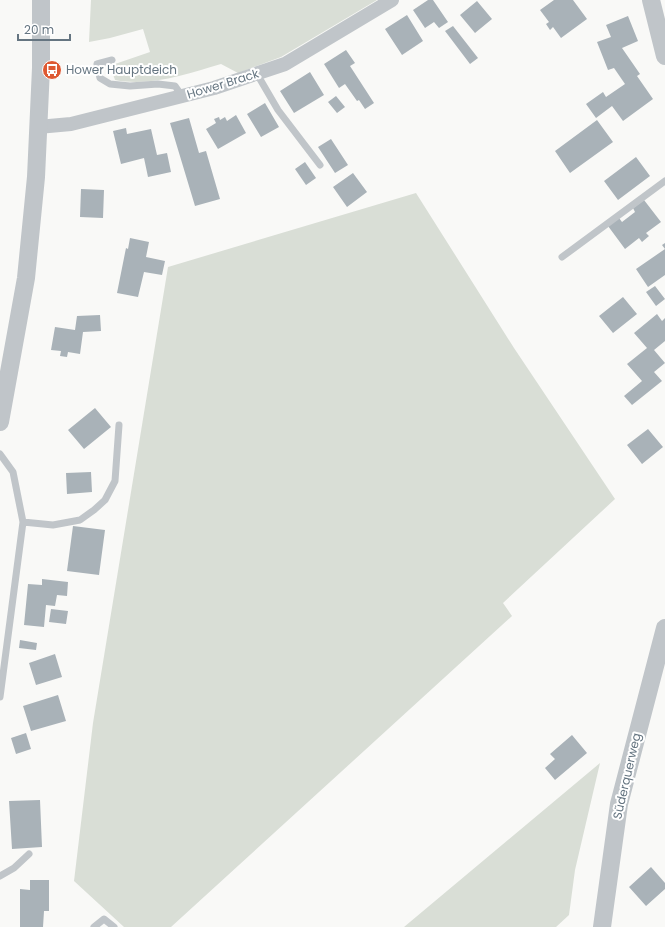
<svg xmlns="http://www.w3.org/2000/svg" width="665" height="927" font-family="Poppins,sans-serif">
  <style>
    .green { fill: #d9ded6 }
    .building { fill: #a9b2b8 }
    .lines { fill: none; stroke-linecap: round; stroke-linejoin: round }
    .service { stroke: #c0c5c9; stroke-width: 7 }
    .minor { stroke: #c0c5c9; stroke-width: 14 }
    .tertiary { stroke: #c0c5c9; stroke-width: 18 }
    .labels { text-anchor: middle; stroke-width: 4; stroke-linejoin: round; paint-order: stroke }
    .poi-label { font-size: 12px; fill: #657581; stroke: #fff; text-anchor: start }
    .street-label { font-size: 12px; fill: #657581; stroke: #fff }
  </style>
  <rect width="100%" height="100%" fill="#f9f9f7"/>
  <!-- green -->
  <path class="green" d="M91 0H377L281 57 238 73 221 64C187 74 150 87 115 80L112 71 115 64 150 52 143 29 110 38 89 42Z
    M416 193 514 348 615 499 503 603 512 616 171 927H124L74 881 93 723 168 267Z
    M600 763 575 870 569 915 556 927H404Z"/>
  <!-- building -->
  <path class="building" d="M428 0H433L448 22 439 28 434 22 425 28 413 10Z
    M554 0H573L587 19 561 38 553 27 550 30 546 24 549 22 540 10Z
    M477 1 492 19 475 33 460 15Z
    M407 15 423 41 402 55 385 29Z
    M628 16 638 41 622 48 640 74 637 76 653 99 623 121 612 106 596 118 586 104 603 92 606 97 625 84 614 68 608 70 597 42 611 37 606 25Z
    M453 26 478 58 470 64 445 31Z
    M346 50 355 63 350 66 374 103 365 109 359 100 357 101 345 84 339 88 324 64Z
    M310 72 324 95 294 113 280 91Z
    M336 96 345 107 337 113 328 102Z
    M265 103 279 127 261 137 247 114Z
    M236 115 246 133 218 149 206 129 216 123 214 119 219 117 220 120 225 117 227 121Z
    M189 118 199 153 206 151 220 199 195 206 170 123Z
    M597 120 613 142 570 173 555 151Z
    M126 128 127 134 151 129 157 155 167 153 171 172 148 177 144 158 121 164 113 131Z
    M331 139 348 165 335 173 318 147Z
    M636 157 650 176 618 200 604 181Z
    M305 162 316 178 306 185 295 169Z
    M353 173 367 192 347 207 333 187Z
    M81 189 104 190 103 218 80 217Z
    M644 200 661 222 646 233 649 236 642 242 639 238 625 249 608 226 619 218 622 222 635 212 633 208Z
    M130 238 149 242 146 257 165 261 162 275 144 272 138 297 117 293 126 248 128 249Z
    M665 243V275L648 287 636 269 665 249 662 245Z
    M655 286 665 299 656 306 646 292Z
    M623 297 637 314 613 333 599 316Z
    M657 314 662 321 665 318V341L654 350 665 363 654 372 662 381 632 405 624 396 642 381 627 364 647 348 634 333Z
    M100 315 101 331 83 332 80 354 68 352 67 357 60 356 61 351 51 350 55 327 75 330 77 316Z
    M95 408 111 427 84 449 68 430Z
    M648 429 663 447 642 464 627 445Z
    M91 472 92 492 67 494 66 473Z
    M73 526 105 530 99 575 67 571Z
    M42 579 68 582 67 596 57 595 55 606 46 605 44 627 24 625 28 584 42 585Z
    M51 609 68 611 66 624 49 622Z
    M20 640 37 643 36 650 19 648Z
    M55 654 62 677 36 685 29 663Z
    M58 695 66 721 31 731 23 706Z
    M26 733 31 749 16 754 11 738Z
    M572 735 587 753 555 780 545 768 555 759 550 754Z
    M40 800 42 847 12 849 9 801Z
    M651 867 665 883V889L646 906 629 887Z
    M30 880H49V911H44L43 927H20V889L30 890Z"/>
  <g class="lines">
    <!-- service -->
    <path class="service" d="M112 60 97 64 100 78 110 84 130 86 158 84 175 86 182 96
      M257 74 278 110 320 165
      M562 257 665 181
      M0 454 13 472 23 522 0 697
      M23 522 53 525 80 520 94 510 105 500 115 481 119 425
      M0 876 14 868 29 854
      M94 927 104 919 114 927"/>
    <!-- minor -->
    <path class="minor" d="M38 127 71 124 214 88 285 64 392 0"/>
    <!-- tertiary -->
    <path class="tertiary" d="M651 0 665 56
      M0 422 26 278 36 177 41 68V0
      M602 927 619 804 665 628"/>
  </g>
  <!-- icons -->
  <defs>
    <g id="bus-disc" transform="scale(1)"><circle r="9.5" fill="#de5932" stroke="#fff"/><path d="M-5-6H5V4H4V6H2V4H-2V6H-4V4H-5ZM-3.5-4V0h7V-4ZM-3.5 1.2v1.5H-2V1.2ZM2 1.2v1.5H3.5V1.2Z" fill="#fff"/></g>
  </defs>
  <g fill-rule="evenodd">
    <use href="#bus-disc" x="52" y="70"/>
  </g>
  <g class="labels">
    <!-- poi labels -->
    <g class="poi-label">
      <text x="66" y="74">Hower Hauptdeich</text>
    </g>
    <!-- street labels -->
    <g class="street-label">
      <text transform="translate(223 84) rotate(-17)" y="4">Hower Brack</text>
      <text transform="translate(627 776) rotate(-77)" y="4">Süderquerweg</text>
    </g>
  </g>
  <!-- scale -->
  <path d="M18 34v6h52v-6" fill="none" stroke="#657581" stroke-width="2"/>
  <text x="24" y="34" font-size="12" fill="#657581" stroke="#ffffff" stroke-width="3" paint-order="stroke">20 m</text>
</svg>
